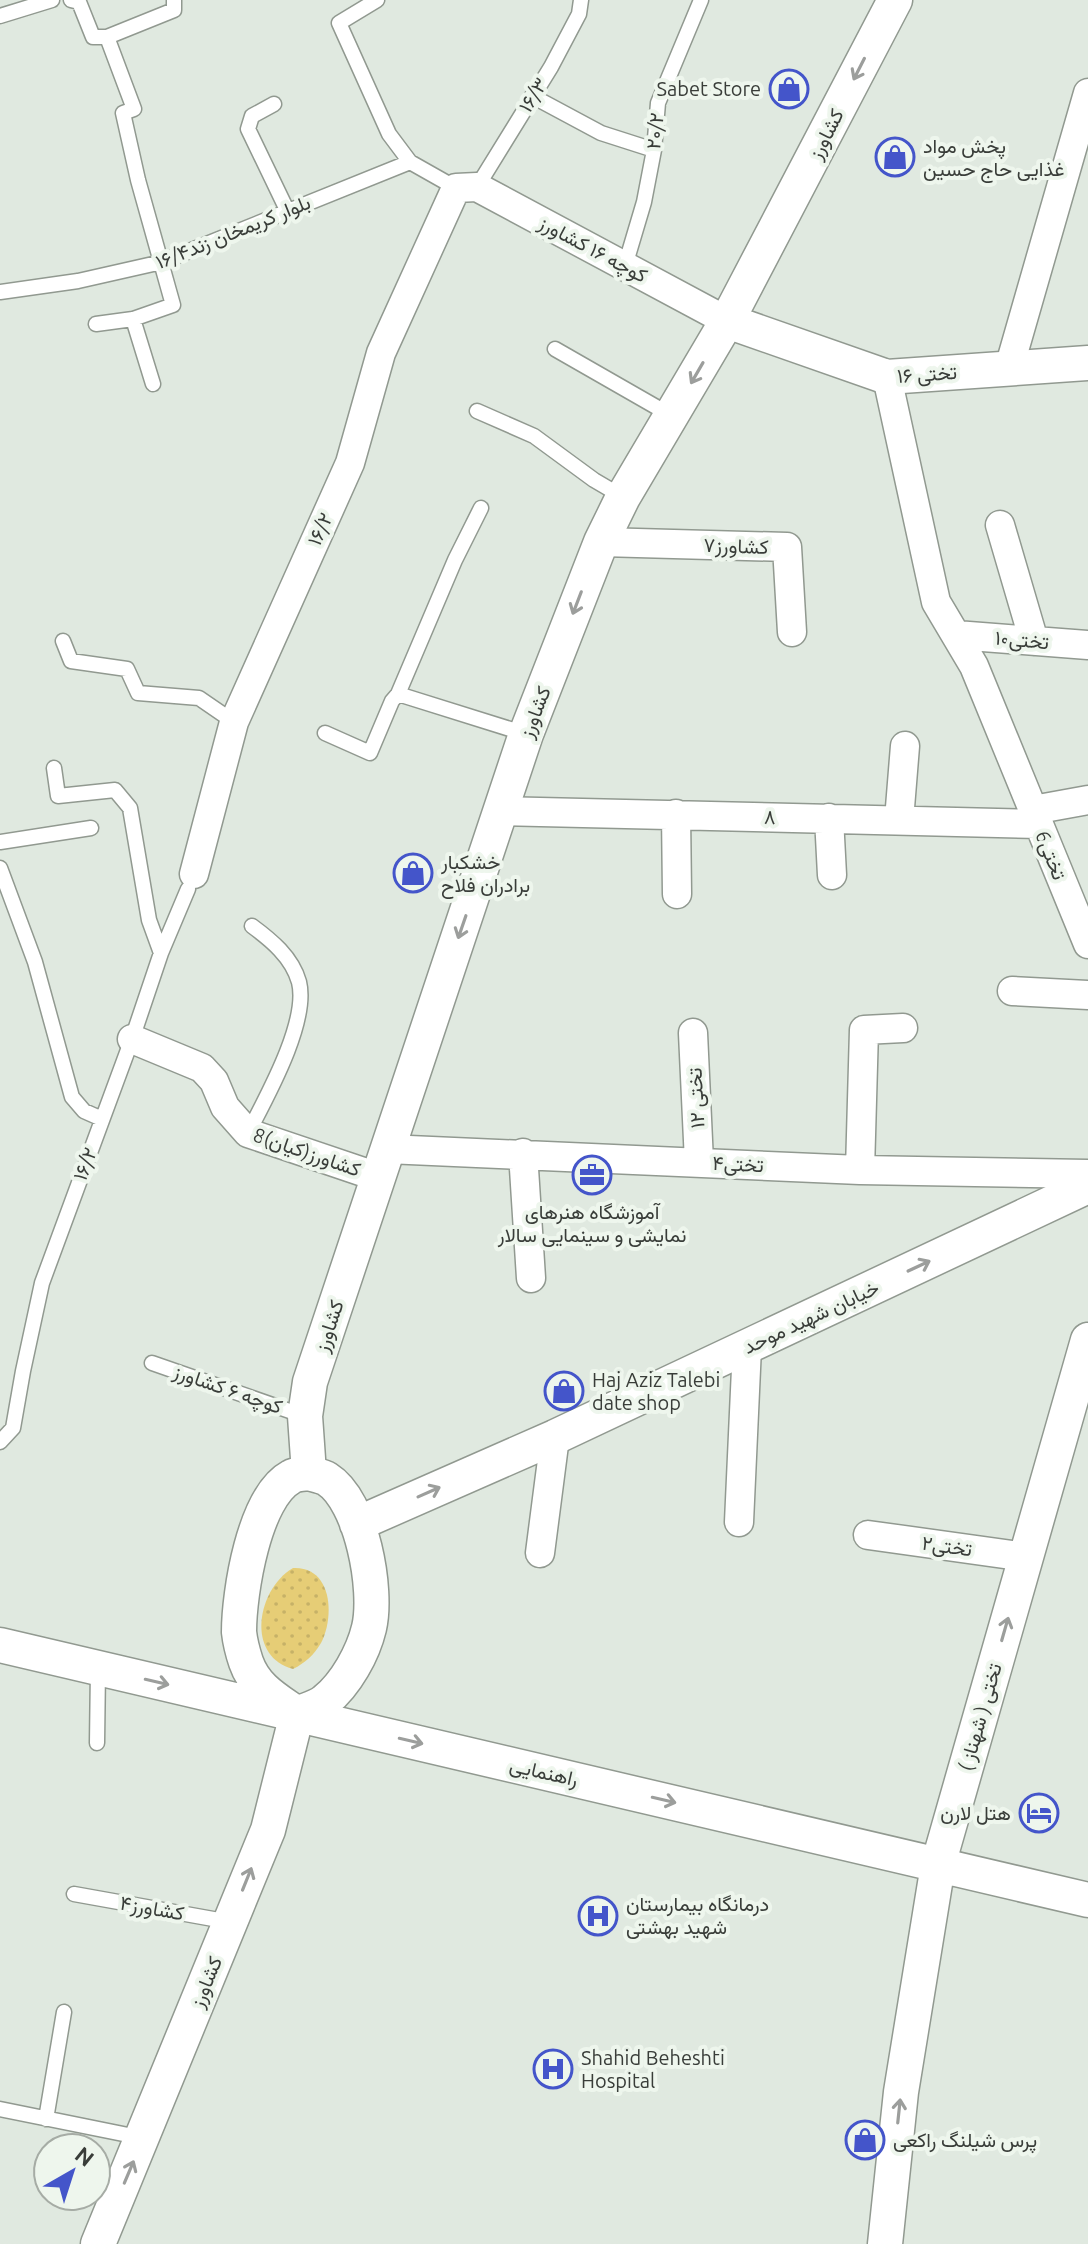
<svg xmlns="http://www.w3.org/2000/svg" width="1088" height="2244" font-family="Ubuntu,Vazirmatn,sans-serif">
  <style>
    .grass { fill: url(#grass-dots) }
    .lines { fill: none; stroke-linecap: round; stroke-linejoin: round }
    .service-casing { stroke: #919990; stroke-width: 17 }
    .minor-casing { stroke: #919990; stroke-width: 31 }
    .tertiary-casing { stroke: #919990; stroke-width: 37 }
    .service { stroke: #fff; stroke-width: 14 }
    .minor { stroke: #fff; stroke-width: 28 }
    .tertiary { stroke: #fff; stroke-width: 34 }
    .oneway { stroke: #9c9e9c }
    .labels { text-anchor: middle; stroke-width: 8; stroke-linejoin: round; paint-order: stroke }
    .poi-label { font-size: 20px; fill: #393d39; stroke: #eef6ed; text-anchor: start }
    .street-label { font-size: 20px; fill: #393d39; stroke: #eef6ed }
  </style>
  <defs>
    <pattern id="grass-dots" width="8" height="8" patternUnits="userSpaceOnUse" patternTransform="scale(2)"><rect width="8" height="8" fill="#e6cd76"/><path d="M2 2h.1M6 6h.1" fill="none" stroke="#c6b167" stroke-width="1.8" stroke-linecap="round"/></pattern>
  </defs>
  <rect width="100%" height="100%" fill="#e0e9e0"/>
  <!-- grass -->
  <path class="grass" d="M293 1568C332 1566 335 1616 321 1643 314 1655 305 1663 293 1669 245 1656 257 1589 293 1568Z"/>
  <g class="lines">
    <!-- service casing -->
    <g class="service-casing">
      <path id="service" d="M71 0 79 2 93 37H107L174 10V0
        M377 0 339 23 389 134 410 162
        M0 16 52 0
        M532 96 601 133 654 150
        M274 104 252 116 248 129 287 210
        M477 187 551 67 579 14 581 0
        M625 266 644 202 654 150 658 103 701 0
        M0 292 78 281 162 262 410 162 456 188
        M133 319 153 384
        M96 324 133 319 173 305 138 180 123 113 134 109 107 37
        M555 349 672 416
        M477 411 534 436 594 480 623 497
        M63 641 71 661 127 669 138 693 199 698 234 722
        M398 694 455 560 481 508
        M325 733 370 753 392 701 398 694 526 734
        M54 768 58 796 115 790 130 808 149 920 161 953
        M0 842 91 828
        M0 868 35 962 72 1097 84 1111 102 1119
        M248 1133C266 1098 309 1022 299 982 292 957 271 940 252 926
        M152 1363 304 1416
        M0 1442 13 1428 23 1371 42 1283 132 1039 161 953 188 889
        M97 1743 98 1669
        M74 1894 230 1922
        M0 2109 143 2138
        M46 2119 64 2012"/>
    </g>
    <!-- minor casing -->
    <g class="minor-casing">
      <path id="minor" d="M1009 368 1088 93
        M887 377 936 602 974 666 1088 944
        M1000 525 1034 641
        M601 542 787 547 792 632
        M956 635 1088 645
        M1033 810 1088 800
        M501 811 1039 824
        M676 814 677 894
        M829 818 832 875
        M899 820 905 746
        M194 874 234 722 350 463 381 353 456 188 477 187 727 321
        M1012 991 1088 995
        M693 1033 699 1162
        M132 1039 202 1068 214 1081 225 1107 248 1133 378 1177
        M387 1149 860 1170 1088 1174
        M523 1153 531 1278
        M860 1170 864 1030 903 1028
        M739 1522 747 1347
        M868 1535 1026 1557
        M540 1553 555 1437"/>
    </g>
    <!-- tertiary casing -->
    <g class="tertiary-casing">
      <path id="tertiary" d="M727 321 887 377 1088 363
        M309 1473 305 1416 310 1382 526 734 601 542 623 497 727 321 895 0
        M309 1473C315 1475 322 1476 327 1479 362 1501 378 1590 369 1628 363 1653 346 1684 325 1701 318 1707 306 1710 297 1714 276 1699 255 1688 246 1662 243 1653 240 1641 239 1632 239 1593 254 1497 291 1477 296 1474 304 1474 309 1473Z
        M357 1524 555 1437 1088 1186
        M0 1645 1088 1900
        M98 2244 268 1830 297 1714
        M885 2244 901 2092 938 1865 1088 1340"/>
    </g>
    <!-- service -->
    <use href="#service" class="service"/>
    <!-- minor -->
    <use href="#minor" class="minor"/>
    <!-- tertiary -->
    <use href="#tertiary" class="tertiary"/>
  </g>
  <!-- one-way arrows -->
  <defs><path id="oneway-shaft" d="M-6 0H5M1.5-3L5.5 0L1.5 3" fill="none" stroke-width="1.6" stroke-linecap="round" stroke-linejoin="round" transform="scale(2)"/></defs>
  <g class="oneway">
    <use href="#oneway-shaft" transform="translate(859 69) rotate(117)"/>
    <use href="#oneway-shaft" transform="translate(697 373) rotate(120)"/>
    <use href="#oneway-shaft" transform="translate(577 603) rotate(111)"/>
    <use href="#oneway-shaft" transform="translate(462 927) rotate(109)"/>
    <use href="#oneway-shaft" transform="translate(919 1266) rotate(-25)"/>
    <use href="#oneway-shaft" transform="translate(429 1492) rotate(-24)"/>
    <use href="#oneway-shaft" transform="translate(1005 1629) rotate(-74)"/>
    <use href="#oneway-shaft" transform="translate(157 1682) rotate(13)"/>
    <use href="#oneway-shaft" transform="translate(411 1741) rotate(13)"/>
    <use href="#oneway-shaft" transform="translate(664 1800) rotate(13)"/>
    <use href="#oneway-shaft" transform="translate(247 1879) rotate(-68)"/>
    <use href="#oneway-shaft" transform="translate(899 2111) rotate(-84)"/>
    <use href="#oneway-shaft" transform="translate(129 2172) rotate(-67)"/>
  </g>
  <!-- icons -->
  <defs>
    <g id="shop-ring" transform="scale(2)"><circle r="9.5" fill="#eef6ed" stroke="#4455ca" stroke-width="1.5"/><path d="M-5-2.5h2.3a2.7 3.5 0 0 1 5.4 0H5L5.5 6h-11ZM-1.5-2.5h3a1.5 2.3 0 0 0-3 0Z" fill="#4455ca"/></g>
    <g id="office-ring" transform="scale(2)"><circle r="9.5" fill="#eef6ed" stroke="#4455ca" stroke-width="1.5"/><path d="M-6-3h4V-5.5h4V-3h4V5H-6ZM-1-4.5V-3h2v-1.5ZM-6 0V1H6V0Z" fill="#4455ca"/></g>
    <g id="hotel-ring" transform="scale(2)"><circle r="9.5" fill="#eef6ed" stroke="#4455ca" stroke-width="1.5"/><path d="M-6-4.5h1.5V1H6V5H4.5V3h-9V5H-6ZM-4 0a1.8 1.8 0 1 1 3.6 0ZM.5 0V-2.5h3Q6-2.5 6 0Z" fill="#4455ca"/></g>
    <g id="hospital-ring" transform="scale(2)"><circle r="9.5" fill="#eef6ed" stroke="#4455ca" stroke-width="1.5"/><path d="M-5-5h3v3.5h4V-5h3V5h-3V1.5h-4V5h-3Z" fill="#4455ca"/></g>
  </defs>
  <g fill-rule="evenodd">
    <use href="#shop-ring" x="789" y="89"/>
    <use href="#shop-ring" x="895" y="157"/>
    <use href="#shop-ring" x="413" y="873"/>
    <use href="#office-ring" x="592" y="1175"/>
    <use href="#shop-ring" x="564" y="1391"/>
    <use href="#hotel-ring" x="1039" y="1813"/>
    <use href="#hospital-ring" x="598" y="1916"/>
    <use href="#hospital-ring" x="553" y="2069"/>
    <use href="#shop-ring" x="865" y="2140"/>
  </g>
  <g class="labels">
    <!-- poi labels -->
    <g class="poi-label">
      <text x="761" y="96" text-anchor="end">Sabet Store</text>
      <text x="923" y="153">پخش مواد<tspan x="923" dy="23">غذایی حاج حسین</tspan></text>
      <text x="441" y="869">خشکبار<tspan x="441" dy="23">برادران فلاح</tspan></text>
      <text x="592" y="1219" text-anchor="middle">آموزشگاه هنرهای<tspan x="592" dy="23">نمایشی و سینمایی سالار</tspan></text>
      <text x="592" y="1387">Haj Aziz Talebi<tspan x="592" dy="23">date shop</tspan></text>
      <text x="1011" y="1820" text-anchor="end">هتل لارن</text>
      <text x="626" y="1911">درمانگاه بیمارستان<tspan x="626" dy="23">شهید بهشتی</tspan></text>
      <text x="581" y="2065">Shahid Beheshti<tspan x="581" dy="23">Hospital</tspan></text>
      <text x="893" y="2147">پرس شیلنگ راکعی</text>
    </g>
    <!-- street labels -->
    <g class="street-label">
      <text transform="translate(533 95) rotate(-58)" y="7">۱۶/۳</text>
      <text transform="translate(655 131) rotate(-84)" y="7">۲۰/۲</text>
      <text transform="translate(826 134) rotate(-63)" y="7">کشاورز</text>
      <text transform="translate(233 232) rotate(-22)" y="7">بلوار کریمخان زند۱۶/۴</text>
      <text transform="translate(593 249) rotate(28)" y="7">کوچه ۱۶ کشاورز</text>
      <text transform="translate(927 374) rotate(-4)" y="7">تختی ۱۶</text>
      <text transform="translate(320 529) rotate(-66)" y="7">۱۶/۲</text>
      <text transform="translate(736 546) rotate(2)" y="7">۷کشاورز</text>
      <text transform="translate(1022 640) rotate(5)" y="7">تختی۱۰</text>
      <text transform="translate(535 712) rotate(-69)" y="7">کشاورز</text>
      <text transform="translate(770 817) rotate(2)" y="7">۸</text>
      <text transform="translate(1051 855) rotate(68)" y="7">6تختی</text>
      <text transform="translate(696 1098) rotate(-93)" y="7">۱۲ تختی</text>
      <text transform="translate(307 1152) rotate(19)" y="7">8کشاورز(کیان)</text>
      <text transform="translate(85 1164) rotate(-69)" y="7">۱۶/۲</text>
      <text transform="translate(738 1164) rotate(3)" y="7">تختی۴</text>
      <text transform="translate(811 1317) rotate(-25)" y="7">خیابان شهید موحد</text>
      <text transform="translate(329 1326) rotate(-72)" y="7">کشاورز</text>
      <text transform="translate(228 1389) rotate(19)" y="7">کوچه ۶ کشاورز</text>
      <text transform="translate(947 1546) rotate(8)" y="7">تختی۲</text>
      <text transform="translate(980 1717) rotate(-74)" y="7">تختی ( شهناز )</text>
      <text transform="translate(544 1772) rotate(13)" y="7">راهنمایی</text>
      <text transform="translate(152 1908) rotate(10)" y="7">کشاورز۴</text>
      <text transform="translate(206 1982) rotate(-68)" y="7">کشاورز</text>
    </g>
  </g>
  <!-- north arrow -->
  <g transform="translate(72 2172) rotate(39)"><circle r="38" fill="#eef6ed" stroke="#a6aca5" stroke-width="2"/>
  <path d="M0-6L14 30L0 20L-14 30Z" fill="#4455ca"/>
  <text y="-12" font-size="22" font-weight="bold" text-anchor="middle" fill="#393d39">N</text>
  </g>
</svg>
